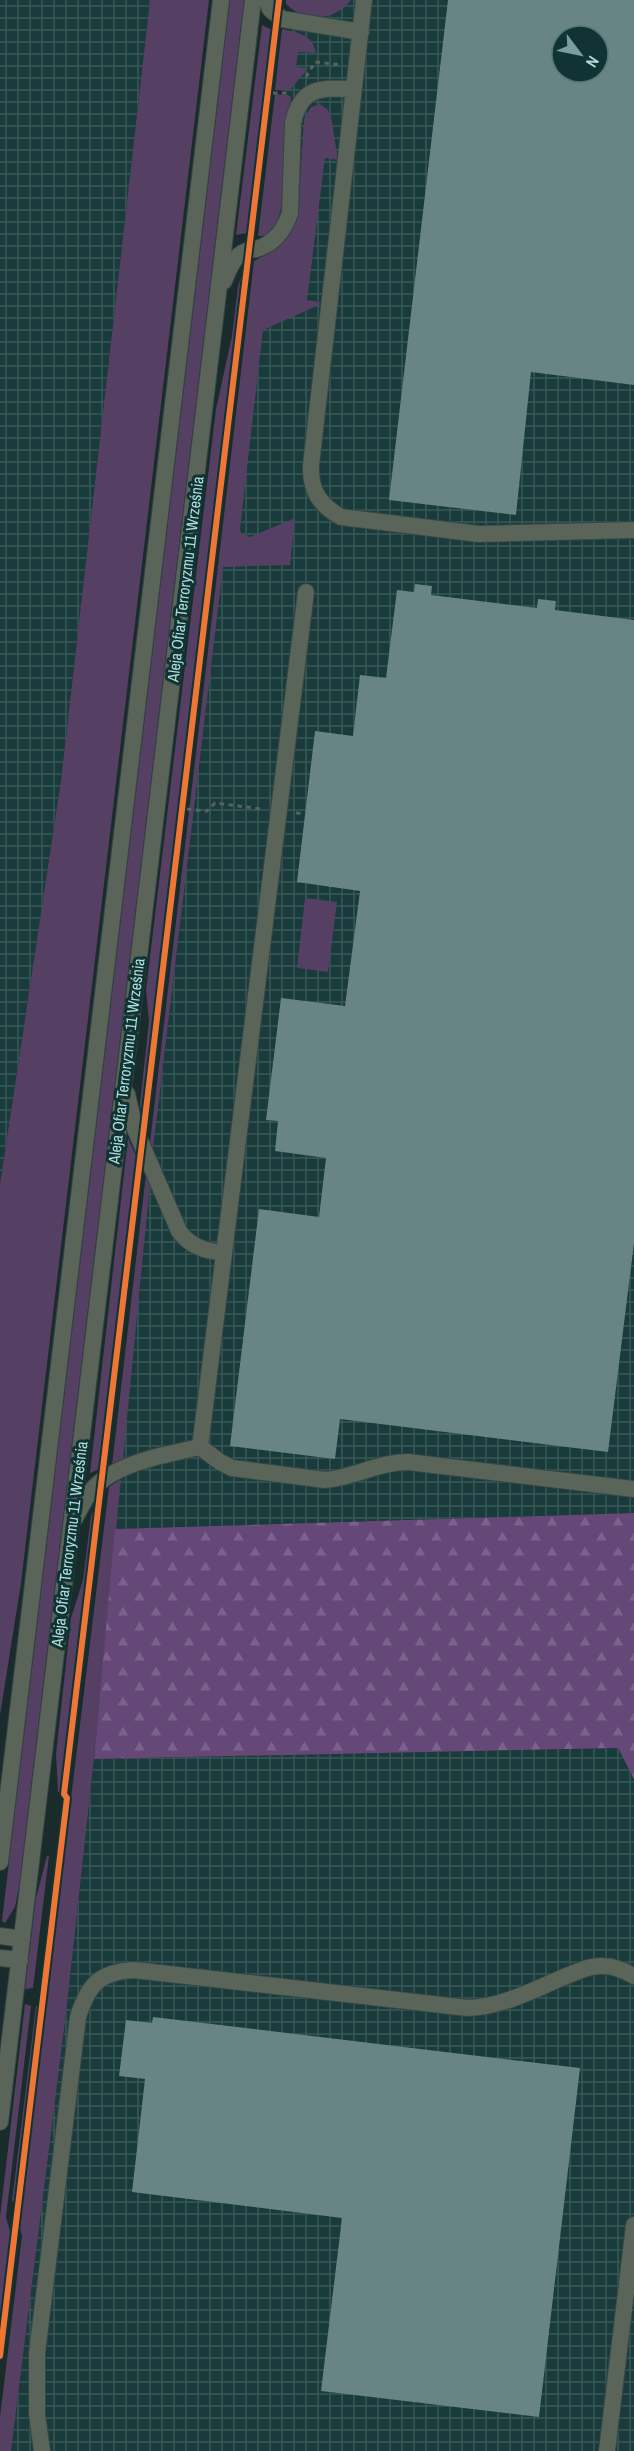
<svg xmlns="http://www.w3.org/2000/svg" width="634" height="2451" font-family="'Archivo Narrow',sans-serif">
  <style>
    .industrial { fill: url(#industrial-grid); fill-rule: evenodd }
    .green { fill: #553f63 }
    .forest { fill: url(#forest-firs) }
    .building { fill: #688484; fill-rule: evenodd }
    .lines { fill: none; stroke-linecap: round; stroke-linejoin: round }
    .minor-casing { stroke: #344646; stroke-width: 18 }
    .path { stroke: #58635c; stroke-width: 3; stroke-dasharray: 4.5 4.5; stroke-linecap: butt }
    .minor { stroke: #5a6458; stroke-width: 16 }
    .cycleway-casing { stroke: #123333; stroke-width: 10 }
    .cycleway { stroke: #f07635; stroke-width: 6 }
    .labels { text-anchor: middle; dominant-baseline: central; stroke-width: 6; stroke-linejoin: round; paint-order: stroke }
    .street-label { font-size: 16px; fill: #afdddc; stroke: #123333 }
  </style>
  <defs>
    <pattern id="industrial-grid" width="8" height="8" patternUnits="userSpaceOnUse" patternTransform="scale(1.5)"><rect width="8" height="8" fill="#193b3b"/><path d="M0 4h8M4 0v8" fill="none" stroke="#385757"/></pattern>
    <pattern id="forest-firs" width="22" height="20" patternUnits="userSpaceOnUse" patternTransform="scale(1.5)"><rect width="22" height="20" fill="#664878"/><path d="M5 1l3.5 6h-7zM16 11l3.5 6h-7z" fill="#79628b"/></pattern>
  </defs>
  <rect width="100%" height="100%" fill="#1a2b2b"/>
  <path class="industrial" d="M 0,0 L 150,0 L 61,780 L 0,1184 Z
    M 296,0 L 634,0 L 634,1513 L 115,1529 L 153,1149 L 258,267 L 290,240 L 268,220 ZM 562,36 L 598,36 L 598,72 L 562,72 Z
    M 618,1748 L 634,1779 L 634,2451 L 11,2451 L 66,2014 L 94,1759 Z"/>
  <path class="green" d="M 150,0 L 209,0 L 21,1583 L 0,1715 L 0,1184 L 61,780 Z
    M 230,0 L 244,0 L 19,1887 L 15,1907 L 5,1923 L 2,1921 L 6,1887 Z
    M 286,0 L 351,0 C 333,22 305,23 286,4 Z
    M 262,25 L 272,30 L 247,233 L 236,235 Z
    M 282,29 C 298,32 313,35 316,53 L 298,52 L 296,67 L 306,68 L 306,71 L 289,91 L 275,90 Z
    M 275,94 L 288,95 L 291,97 C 289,121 285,144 283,168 C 282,185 286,238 258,236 Z
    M 320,104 L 328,110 L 331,116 L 338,160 L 325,158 L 307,300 L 320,302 L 319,305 L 263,330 L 240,529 L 241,533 L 250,537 L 295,518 L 290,565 L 223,567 L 153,1149 L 150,1142 L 254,261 C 276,250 291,237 298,213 L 304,119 L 311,107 Z
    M 242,275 L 142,1120 L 140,1104 L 149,1021 L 146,990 L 216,409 L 232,336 L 238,286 Z
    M 305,898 L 337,902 L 328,972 L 297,968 Z
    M 128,1138 L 137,1158 L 100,1469 L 90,1473 Z
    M 146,1174 L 150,1183 L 123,1460 L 112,1465 Z
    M 121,1479 L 94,1759 L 66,2014 L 11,2451 L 0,2451 L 0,2417 L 22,2236 L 19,2225 L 109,1487 Z
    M 96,1503 L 61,1792 L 58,1792 L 56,1754 L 71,1618 L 83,1580 L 91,1516 Z
    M 47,1856 L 49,1856 L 33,1988 L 25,1989 L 36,1898 Z
    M 25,2004 L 31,2006 L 6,2217 L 11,2235 L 0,2326 L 0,2217 Z
    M 36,2006 L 38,2006 L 14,2202 L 12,2201 Z"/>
  <path class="forest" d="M 634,1513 L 634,1779 L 618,1748 L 94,1759 L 115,1529 Z"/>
  <path class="building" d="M 448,0 L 634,0 L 634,385 L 531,372 L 516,515 L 389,500 ZM 562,36 L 598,36 L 598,72 L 562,72 Z
    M 415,584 L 432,586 L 431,595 L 537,608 L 538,599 L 556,601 L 555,610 L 634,620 L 634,1243 L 608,1452 L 340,1419 L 335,1459 L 230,1446 L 259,1209 L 319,1217 L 326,1158 L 275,1151 L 278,1121 L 266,1120 L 281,998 L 345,1006 L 360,891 L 297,882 L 315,731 L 353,736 L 360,675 L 386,678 L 397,590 L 414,592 Z
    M 153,2017 L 580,2068 L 539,2417 L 321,2391 L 342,2218 L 132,2192 L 145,2079 L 119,2076 L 126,2020 L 152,2023 Z"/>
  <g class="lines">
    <g class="minor-casing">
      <path id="minor" d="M 267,0 L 270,9 L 282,19 L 361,32
        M 364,0 L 311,465 C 310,490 319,505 341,517 L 479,534 L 634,530
        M 224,281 C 228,272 231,262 238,256 C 243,251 249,250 256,249 C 274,244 284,231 290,213 L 293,123 C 301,86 321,88 354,89
        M 127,1094 L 135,1129 L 179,1231 C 190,1247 206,1251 224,1253
        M 200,1447 L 306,592
        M 75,1518 C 80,1509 85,1498 92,1490 C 114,1463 168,1454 200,1447 L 220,1462 L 232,1468 L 325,1480 C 354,1478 378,1462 408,1462 L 634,1489
        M 0,1862 L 221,0
        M 0,1936 L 22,1939
        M 0,1958 L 20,1960
        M 0,2122 L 253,0
        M 42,2451 L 37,2414 L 37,2353 L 78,2017 C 88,1985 99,1972 134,1970 L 468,2008 C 502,2007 533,1990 564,1977 C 577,1972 590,1965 604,1966 C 615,1966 625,1971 634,1976
        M 607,2451 L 634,2225"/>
    </g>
    <path class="path" d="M 306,77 L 315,62 L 342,65
      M 273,93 L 289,93
      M 187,809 L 207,811 L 215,803 L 262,809
      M 296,813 L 305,814"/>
    <use href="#minor" class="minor"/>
    <g class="cycleway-casing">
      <path id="cycleway" d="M 0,2356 L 67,1798 L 64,1794 L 279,0"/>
    </g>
    <use href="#cycleway" class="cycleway"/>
  </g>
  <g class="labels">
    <g class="street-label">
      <text transform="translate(185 579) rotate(-83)">Aleja Ofiar Terroryzmu 11 Września</text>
      <text transform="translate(126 1061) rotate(-83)">Aleja Ofiar Terroryzmu 11 Września</text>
      <text transform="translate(69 1544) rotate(-83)">Aleja Ofiar Terroryzmu 11 Września</text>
    </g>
  </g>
  <g transform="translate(580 54) rotate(122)"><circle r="28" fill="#123333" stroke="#517777" stroke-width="1.5"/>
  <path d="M0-4.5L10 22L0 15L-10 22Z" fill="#7b9f9e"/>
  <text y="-9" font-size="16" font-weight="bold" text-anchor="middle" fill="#afdddc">N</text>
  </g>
</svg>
